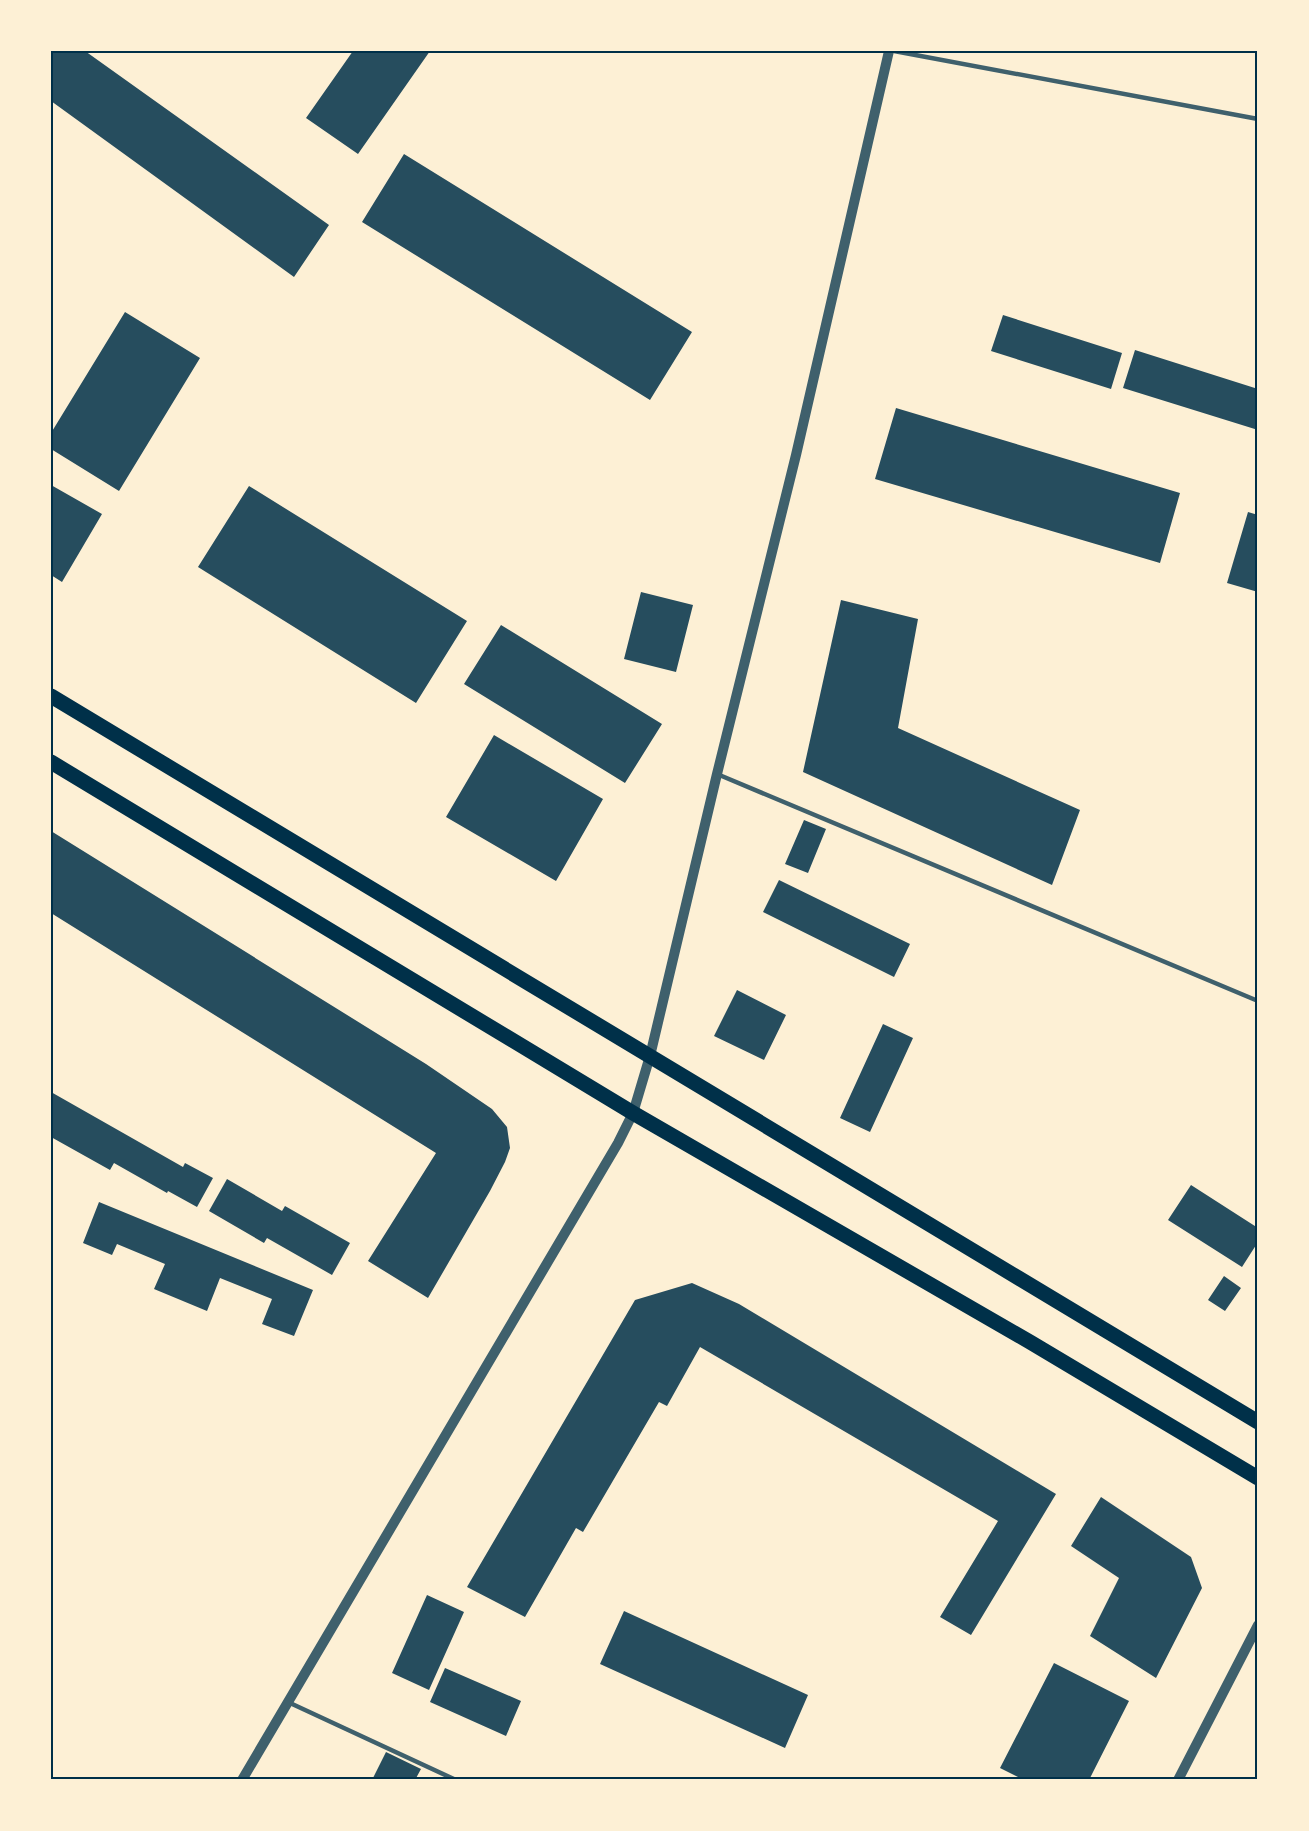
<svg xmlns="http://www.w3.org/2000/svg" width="1309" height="1831" font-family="Manrope,sans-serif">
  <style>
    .building { fill: #264d5e }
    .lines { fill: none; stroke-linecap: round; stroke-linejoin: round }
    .service { stroke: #3f606c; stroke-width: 4.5 }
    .tertiary { stroke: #3f606c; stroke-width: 10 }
    .primary { stroke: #003049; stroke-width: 15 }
    .neatline { fill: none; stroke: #003049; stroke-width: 2 }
  </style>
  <rect width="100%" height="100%" fill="#fdf0d5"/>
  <path class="building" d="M 51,51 L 85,51 L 329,225 L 294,277 L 51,101 Z
    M 353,51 L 430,51 L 358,154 L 306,118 Z
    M 404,154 L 692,332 L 650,400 L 362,222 Z
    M 125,312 L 200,358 L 119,491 L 51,449 L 51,433 Z
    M 1003,315 L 1122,353 L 1111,389 L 991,351 Z
    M 1135,350 L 1258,389 L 1258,430 L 1123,388 Z
    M 896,408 L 1180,493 L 1160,563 L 875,479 Z
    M 51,485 L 102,514 L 62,582 L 51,575 Z
    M 249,486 L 467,621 L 416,703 L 198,567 Z
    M 1248,512 L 1258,515 L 1258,592 L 1227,583 Z
    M 641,592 L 693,605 L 676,672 L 624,659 Z
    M 841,600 L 918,619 L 898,728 L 1080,810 L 1052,885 L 803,772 Z
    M 501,625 L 662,724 L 625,783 L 464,684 Z
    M 494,735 L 603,799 L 556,881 L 446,817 Z
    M 804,820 L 826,829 L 808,873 L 785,864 Z
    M 51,831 L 426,1064 L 492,1109 L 507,1127 L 510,1148 L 505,1162 L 490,1191 L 428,1298 L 368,1261 L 436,1153 L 51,913 Z
    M 779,880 L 910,944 L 894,977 L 763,912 Z
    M 737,990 L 786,1015 L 764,1060 L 714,1036 Z
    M 883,1024 L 913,1038 L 870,1132 L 840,1118 Z
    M 51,1092 L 183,1167 L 185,1163 L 213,1178 L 197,1207 L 168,1191 L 167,1193 L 114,1163 L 110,1170 L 51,1137 Z
    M 227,1179 L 282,1211 L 285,1206 L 350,1243 L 332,1275 L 267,1238 L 264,1243 L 209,1211 Z
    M 1191,1185 L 1258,1228 L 1258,1242 L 1242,1267 L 1168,1220 Z
    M 99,1202 L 313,1290 L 294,1336 L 262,1324 L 272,1299 L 220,1278 L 207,1311 L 154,1289 L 165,1264 L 117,1244 L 112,1255 L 83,1243 Z
    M 1224,1276 L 1241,1288 L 1225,1311 L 1208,1300 Z
    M 692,1283 L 739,1304 L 1056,1494 L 971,1635 L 940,1617 L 998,1521 L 700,1347 L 667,1406 L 659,1402 L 583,1532 L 576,1528 L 525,1617 L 467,1587 L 635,1300 Z
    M 1101,1497 L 1191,1557 L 1202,1588 L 1156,1678 L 1090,1636 L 1119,1578 L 1071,1546 Z
    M 427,1595 L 464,1612 L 429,1690 L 392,1673 Z
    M 624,1611 L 808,1695 L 785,1748 L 600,1664 Z
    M 1054,1663 L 1129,1701 L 1089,1780 L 1024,1780 L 1000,1768 Z
    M 445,1668 L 521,1701 L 506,1736 L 430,1702 Z
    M 386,1752 L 421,1769 L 415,1780 L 372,1780 Z"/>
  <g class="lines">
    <path class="service" d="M 894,51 L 1258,119
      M 717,774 L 1258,1001
      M 290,1703 L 456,1780"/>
    <path class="tertiary" d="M 242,1780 L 618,1143 L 633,1113 L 650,1056 L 717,774 L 796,455 L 889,51
      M 1178,1780 L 1258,1625"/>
    <path class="primary" d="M 51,696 L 1258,1422
      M 51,762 L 633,1113 L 1030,1342 L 1258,1478"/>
  </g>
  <rect width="1309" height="1831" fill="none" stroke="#fdf0d5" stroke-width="105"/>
  <rect x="52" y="52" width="1204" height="1726" class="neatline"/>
</svg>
